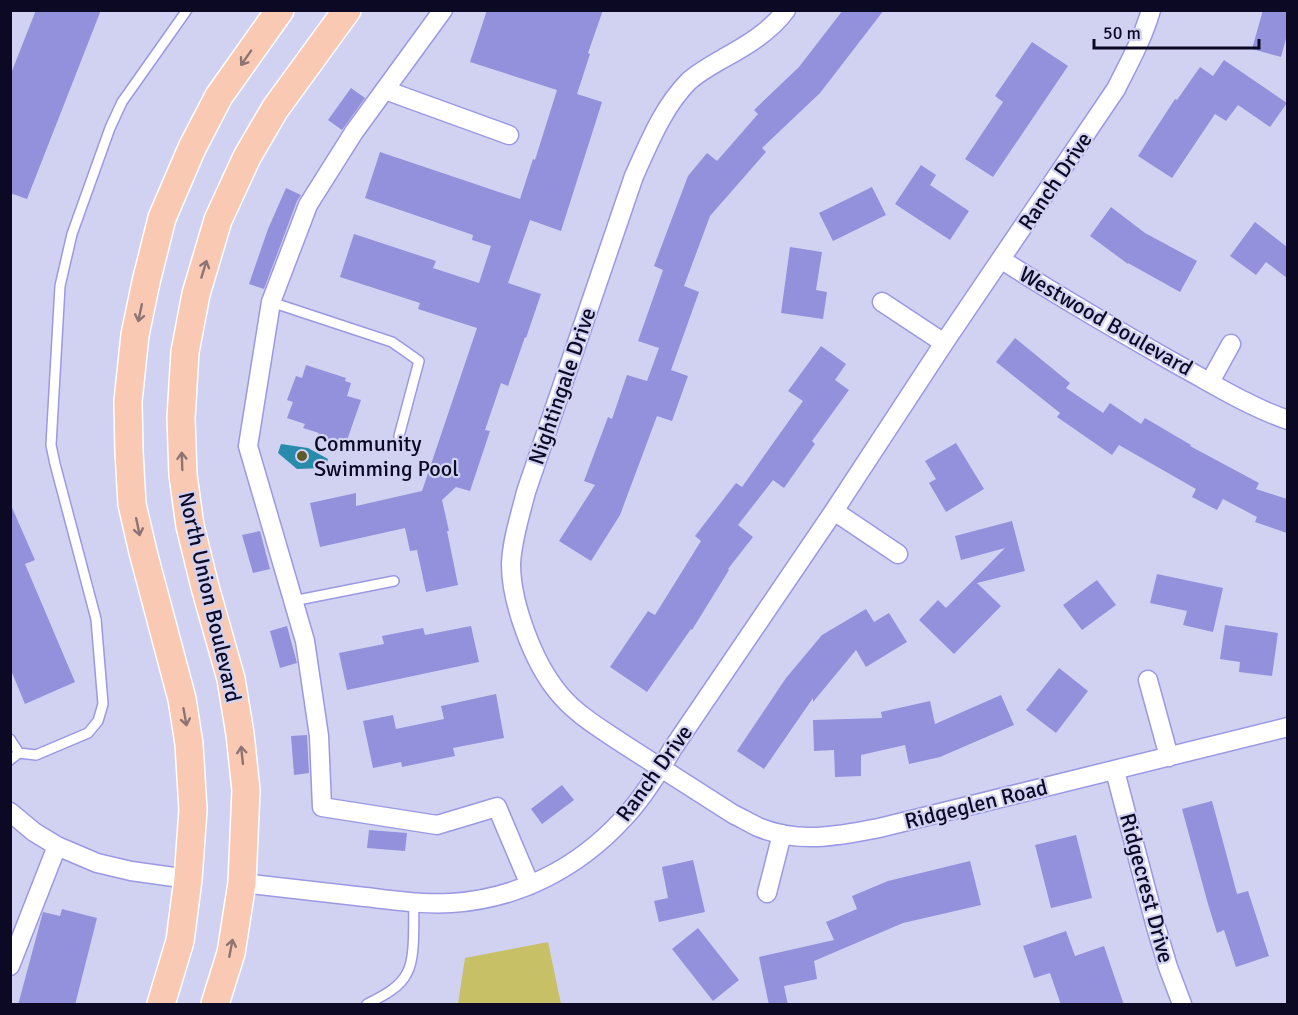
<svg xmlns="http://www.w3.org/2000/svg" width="1298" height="1015" font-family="Signika,sans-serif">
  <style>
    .green { fill: #c7c067 }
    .water { fill: #288bab }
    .building { fill: #9390dc }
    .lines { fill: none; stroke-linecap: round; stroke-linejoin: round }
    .lane-casing { stroke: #9b98e4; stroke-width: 12 }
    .street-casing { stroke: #9b98e4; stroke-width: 21 }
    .primary-casing { stroke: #fff; stroke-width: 30 }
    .lane { stroke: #fff; stroke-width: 9 }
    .street { stroke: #fff; stroke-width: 18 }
    .primary { stroke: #f9c9b4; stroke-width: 27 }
    .oneway { stroke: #8e7373 }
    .poi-dot { fill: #5f5b28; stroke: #d1d2f2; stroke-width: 2 }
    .labels { text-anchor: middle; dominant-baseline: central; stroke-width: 4.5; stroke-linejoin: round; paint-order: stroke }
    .street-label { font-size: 22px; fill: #0c0924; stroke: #d1d2f2 }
    .poi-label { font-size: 22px; fill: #0c0924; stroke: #d1d2f2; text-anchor: start }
  </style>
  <rect width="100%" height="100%" fill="#d1d2f2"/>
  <path class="green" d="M 548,942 L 561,1004 L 458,1004 L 465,958 Z"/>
  <path class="water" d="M 281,444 L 308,448 L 328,459 L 325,468 L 297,469 L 278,453 Z"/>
  <path class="building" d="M 36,10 L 101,10 L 27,199 L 10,193 L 10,76 Z
    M 487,10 L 603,10 L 588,53 L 590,54 L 577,94 L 602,102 L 561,231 L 530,220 L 508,283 L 541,294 L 526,338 L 525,337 L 508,386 L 501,383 L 485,430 L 490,431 L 470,491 L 456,487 L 442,500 L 449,531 L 447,531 L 458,585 L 426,592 L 417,550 L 410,551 L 405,528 L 320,547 L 310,503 L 356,493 L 356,506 L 422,491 L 477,328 L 418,309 L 420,303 L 340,277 L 354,234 L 436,261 L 433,268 L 479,283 L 491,246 L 472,240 L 473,235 L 365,198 L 380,152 L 520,199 L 533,159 L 535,160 L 557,90 L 470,62 Z
    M 843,10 L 884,10 L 820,93 L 762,148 L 766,152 L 710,216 L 684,286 L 699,292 L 671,370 L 688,376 L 672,421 L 657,416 L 620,515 L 591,561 L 559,541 L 595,485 L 584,481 L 608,417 L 612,419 L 627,375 L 647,381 L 659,348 L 638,341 L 663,270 L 654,266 L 688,176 L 707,153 L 717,161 L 758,114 L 754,110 L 799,67 Z
    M 1263,10 L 1287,10 L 1287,35 L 1281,57 L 1252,49 Z
    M 1032,42 L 1068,66 L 993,177 L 965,159 L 1003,102 L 995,96 Z
    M 1224,60 L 1287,103 L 1270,127 L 1238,105 L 1226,121 L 1215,114 L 1172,178 L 1138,156 L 1175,99 L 1177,100 L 1200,67 L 1213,76 Z
    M 351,88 L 365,98 L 342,130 L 328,120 Z
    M 921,165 L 936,175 L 930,185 L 969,211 L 950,240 L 895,204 Z
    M 872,187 L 886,215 L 833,241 L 819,213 Z
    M 286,188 L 301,195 L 297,201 L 264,289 L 249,284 L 268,229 Z
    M 1111,207 L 1145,233 L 1197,261 L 1180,292 L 1128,263 L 1128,264 L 1090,236 Z
    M 1255,222 L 1287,247 L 1287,278 L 1266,262 L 1256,275 L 1230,256 Z
    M 790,247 L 822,252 L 816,290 L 827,292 L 823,319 L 781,313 Z
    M 1015,338 L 1070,383 L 1066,388 L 1103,413 L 1110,403 L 1141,424 L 1145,418 L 1191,445 L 1190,446 L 1259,483 L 1256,489 L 1287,499 L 1287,533 L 1255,522 L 1257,517 L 1223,499 L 1217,510 L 1192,497 L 1196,489 L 1119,445 L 1112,455 L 1057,417 L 1060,413 L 996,362 Z
    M 821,346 L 846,364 L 835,380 L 849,390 L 812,441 L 815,444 L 784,488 L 773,480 L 738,525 L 753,537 L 728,569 L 729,570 L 692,630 L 691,629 L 647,692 L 610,667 L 648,611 L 655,615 L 701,541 L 695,536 L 736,483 L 742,487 L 803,401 L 788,391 Z
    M 306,365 L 346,378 L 345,381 L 351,383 L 347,396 L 361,400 L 345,446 L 317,437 L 319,433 L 303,428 L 305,424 L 287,418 L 293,402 L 287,400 L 296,376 L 302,378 Z
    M 956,443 L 984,489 L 946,512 L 929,483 L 936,479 L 925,461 Z
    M 10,503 L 35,560 L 25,564 L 75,682 L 25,704 L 10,668 Z
    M 1012,521 L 1025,571 L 977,583 L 1001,606 L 954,654 L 919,620 L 938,600 L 946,608 L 1005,548 L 961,560 L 955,536 Z
    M 260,531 L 270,569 L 253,573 L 242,535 Z
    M 1157,574 L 1223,588 L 1213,632 L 1183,625 L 1187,611 L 1150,603 Z
    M 1097,580 L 1116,605 L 1082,630 L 1063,605 Z
    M 866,609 L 874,622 L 889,613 L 907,642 L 866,667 L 856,650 L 813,702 L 813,698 L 764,769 L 737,751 L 786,678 L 822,635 Z
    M 1225,625 L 1278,633 L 1272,676 L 1239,672 L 1240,662 L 1220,659 Z
    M 287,626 L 297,663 L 280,668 L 270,631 Z
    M 471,626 L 479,662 L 347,690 L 339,653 L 384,644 L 382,636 L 423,628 L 425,635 Z
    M 1059,668 L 1088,691 L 1056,733 L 1026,710 Z
    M 496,694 L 504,738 L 453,748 L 455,756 L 402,767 L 401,762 L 373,768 L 363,721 L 393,715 L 396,729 L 444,719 L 441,706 Z
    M 1001,695 L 1014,725 L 940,757 L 909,764 L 905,745 L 861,755 L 861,776 L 835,777 L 834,750 L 814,751 L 813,720 L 882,718 L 881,712 L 930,701 L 935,724 Z
    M 307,735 L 309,773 L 294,775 L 291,736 Z
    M 562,785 L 574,800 L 542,824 L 531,809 Z
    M 1212,801 L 1237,894 L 1248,891 L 1269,956 L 1236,967 L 1224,930 L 1217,933 L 1208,904 L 1182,809 Z
    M 369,830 L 407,833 L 405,851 L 367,848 Z
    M 1076,835 L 1092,898 L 1051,908 L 1035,845 Z
    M 693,860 L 705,912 L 659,922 L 654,901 L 668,898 L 662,867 Z
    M 970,861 L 981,905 L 903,923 L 814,961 L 817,979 L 784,986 L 788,1005 L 769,1005 L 759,957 L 834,940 L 826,922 L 857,909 L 852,896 L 888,881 Z
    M 62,909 L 97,918 L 75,1005 L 18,1005 L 43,912 L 60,916 Z
    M 698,928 L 739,980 L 713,1001 L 672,949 Z
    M 1066,931 L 1075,956 L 1104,946 L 1124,1005 L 1061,1005 L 1050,973 L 1034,978 L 1023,946 Z"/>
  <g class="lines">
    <g class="lane-casing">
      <path id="lane" d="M 271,302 L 392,342 L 419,361 L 399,436
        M 293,601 L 394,581
        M 10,739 L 19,753
        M 10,760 L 19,753 L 36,755 L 88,733 L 98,721 L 103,704 L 96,619 L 55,464 L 51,445 L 60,286 L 72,234 L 110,128 L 122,102 L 187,10
        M 367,1004 C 381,997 400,988 407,973 C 416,957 413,922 414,903"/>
    </g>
    <g class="street-casing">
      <path id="street" d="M 443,10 L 354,132 L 308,205 L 271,302 L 248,446 L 305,641 L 319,736 L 322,807 L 437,825 L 497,807 L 530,885
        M 786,10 C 771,31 746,46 724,58 C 712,65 699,72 689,81 C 663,107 649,143 634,176 L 526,492 C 520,516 512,540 511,564 C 511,603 533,661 557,691 C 575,714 601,729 625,745 C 661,768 697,791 733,814 C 741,818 750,823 758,827 C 799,844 838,836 879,828 L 1288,727
        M 385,90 L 509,135
        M 1002,260 C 1060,297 1120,332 1180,366 C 1215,385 1250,407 1288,420
        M 882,302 L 944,343
        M 1210,382 L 1231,344
        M 834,511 L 898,554
        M 1148,680 L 1169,757
        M 1115,771 L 1156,927 L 1168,967 L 1182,1004
        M 10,812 L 34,832 L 57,846 L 97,863 L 131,871 L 188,879
        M 242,883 C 283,888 324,892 365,897 C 393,900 422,905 451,903 C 518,899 578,868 623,819 C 643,798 659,772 673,748 L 834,511 L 944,343 L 1116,89 C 1129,63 1143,38 1151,10
        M 767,893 L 782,834
        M 10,966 L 57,846"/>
    </g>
    <g class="primary-casing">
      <path id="primary" d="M 161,1004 L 180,941 L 188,879 L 193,810 L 189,744 L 182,699 L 143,552 L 132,504 L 129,452 L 128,401 L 135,335 L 146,282 L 162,218 L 192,148 L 219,96 L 280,10
        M 215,1004 L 231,953 L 242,883 L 246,790 L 240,734 L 231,679 L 205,587 L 190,526 L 183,475 L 181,418 L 185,352 L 196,294 L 218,220 L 247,157 L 275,109 L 347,10"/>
    </g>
    <use href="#lane" class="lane"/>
    <use href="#street" class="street"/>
    <use href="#primary" class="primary"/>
  </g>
  <defs><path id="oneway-shaft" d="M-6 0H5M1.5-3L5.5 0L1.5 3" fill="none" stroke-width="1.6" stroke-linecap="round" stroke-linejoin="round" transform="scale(1.5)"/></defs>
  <g class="oneway">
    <use href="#oneway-shaft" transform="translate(246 58) rotate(125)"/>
    <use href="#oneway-shaft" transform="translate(204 269) rotate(-73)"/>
    <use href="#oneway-shaft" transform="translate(140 313) rotate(102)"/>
    <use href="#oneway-shaft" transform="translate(182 461) rotate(-92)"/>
    <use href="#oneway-shaft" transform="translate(138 527) rotate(78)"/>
    <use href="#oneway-shaft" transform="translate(185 717) rotate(80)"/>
    <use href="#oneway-shaft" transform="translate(242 755) rotate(-96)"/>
    <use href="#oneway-shaft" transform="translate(231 948) rotate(-79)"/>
  </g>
  <circle class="poi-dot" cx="302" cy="456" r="6"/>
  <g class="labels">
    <g class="street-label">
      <text transform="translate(1055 181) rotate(-56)">Ranch Drive</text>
      <text transform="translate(1106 321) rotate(30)">Westwood Boulevard</text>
      <text transform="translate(562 386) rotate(-71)">Nightingale Drive</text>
      <text transform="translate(210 597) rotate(77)">North Union Boulevard</text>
      <text transform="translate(654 773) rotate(-54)">Ranch Drive</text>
      <text transform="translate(976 804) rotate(-14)">Ridgeglen Road</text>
      <text transform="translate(1147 888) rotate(75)">Ridgecrest Drive</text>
    </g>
    <g class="poi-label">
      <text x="314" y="443">Community<tspan x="314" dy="25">Swimming Pool</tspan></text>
    </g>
  </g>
  <rect width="1298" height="1015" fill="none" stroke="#0c0924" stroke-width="24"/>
  <path d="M1094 39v9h165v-9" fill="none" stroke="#0c0924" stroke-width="3"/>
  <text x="1103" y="39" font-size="18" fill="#0c0924" stroke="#d1d2f2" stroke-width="4.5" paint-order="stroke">50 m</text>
</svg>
